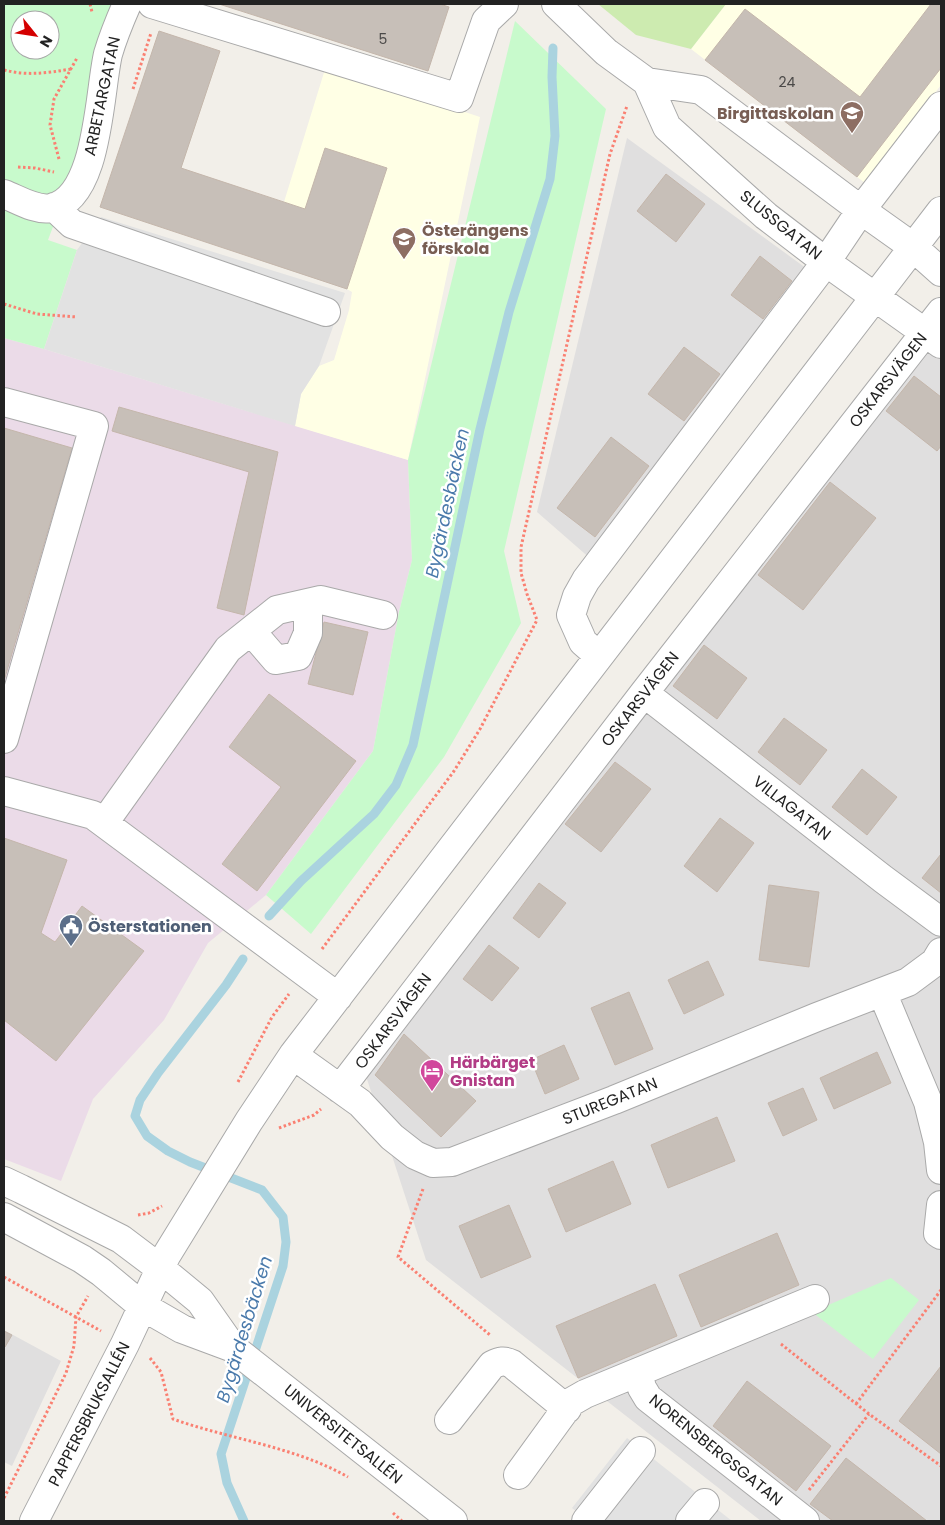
<svg xmlns="http://www.w3.org/2000/svg" width="945" height="1525" font-family="Poppins,sans-serif">
  <style>
    .residential { fill: #e0dfdf }
    .industrial { fill: #ebdbe8 }
    .education { fill: #ffffe5 }
    .grass { fill: #cdebb0 }
    .park { fill: #c8facc; fill-rule: evenodd }
    .parking { fill: #e2e2e2 }
    .lines { fill: none; stroke-linecap: round; stroke-linejoin: round }
    .stream { stroke: #aad3df; stroke-width: 9 }
    .building { fill: #c7bfb8; stroke: #c4b6ab }
    .minor-casing { stroke: #a9a9a9; stroke-width: 30 }
    .path { stroke: #fa8072; stroke-width: 3; stroke-dasharray: 2.5 2.5; stroke-linecap: butt }
    .minor { stroke: #fff; stroke-width: 28 }
    .labels { text-anchor: middle; dominant-baseline: central; stroke-width: 5; stroke-linejoin: round; paint-order: stroke }
    .number-label { font-size: 14px; fill: #4b4948 }
    .street-label { font-size: 16px; fill: #222; stroke: #fff }
    .education-label { font-size: 16px; font-weight: bold; fill: #785e54; stroke: #fff; text-anchor: end }
    .service-label { font-size: 16px; font-weight: bold; fill: #4e5e75; stroke: #fff; text-anchor: start }
    .hotel-label { font-size: 16px; font-weight: bold; fill: #b23c85; stroke: #fff; text-anchor: start }
    .water-label { font-size: 18px; font-style: italic; fill: #4a7aab; stroke: #fff }
  </style>
  <rect width="100%" height="100%" fill="#f2efe9"/>
  <path class="residential" d="M 627,138 L 810,271 L 592,560 L 537,512 Z
    M 941,326 L 941,1521 L 761,1521 L 426,1260 L 365,1073 Z
    M 4,1330 L 61,1361 L 12,1466 L 4,1462 Z"/>
  <path class="industrial" d="M 4,338 L 44,349 L 408,460 L 412,560 L 399,612 L 373,751 L 266,895 L 208,943 L 164,1020 L 93,1099 L 61,1181 L 4,1159 Z"/>
  <path class="education" d="M 726,4 L 941,4 L 941,85 L 865,183 L 691,49 Z
    M 326,66 L 480,117 L 408,460 L 295,426 L 301,394 L 319,366 L 334,360 L 349,310 L 352,292 L 347,289 L 366,230 L 284,202 Z"/>
  <path class="grass" d="M 598,4 L 726,4 L 691,49 L 636,35 Z"/>
  <path class="park" d="M 4,4 L 119,4 L 84,144 L 48,240 L 77,250 L 44,349 L 4,338 ZM 20,20 L 50,20 L 50,50 L 20,50 Z
    M 515,21 L 606,109 L 504,551 L 521,623 L 444,757 L 311,934 L 266,895 L 373,751 L 399,612 L 412,560 L 408,460 Z
    M 891,1278 L 919,1300 L 873,1359 L 812,1312 Z"/>
  <path class="parking" d="M 101,217 L 345,293 L 319,366 L 301,394 L 295,426 L 44,349 L 77,250 Z
    M 627,1438 L 732,1521 L 589,1521 L 572,1508 Z"/>
  <g class="lines">
    <path class="stream" d="M 269,916 L 301,881 L 374,814 L 396,785 L 413,745 L 480,429 L 509,312 L 550,179 L 555,136 L 552,77 L 553,48
      M 243,959 L 226,985 L 158,1073 L 140,1100 L 135,1116 L 147,1136 L 168,1151 L 190,1162 L 262,1190 L 283,1217 L 286,1242 L 283,1266 L 221,1454 L 227,1483 L 244,1521"/>
  </g>
  <path class="building" d="M 219,4 L 440,4 L 449,7 L 428,71 Z
    M 931,4 L 941,4 L 941,68 L 857,177 L 705,60 L 745,9 L 860,97 Z
    M 159,31 L 220,51 L 181,168 L 305,209 L 325,148 L 387,168 L 347,289 L 100,207 Z
    M 666,174 L 705,204 L 676,242 L 637,211 Z
    M 760,256 L 792,281 L 763,319 L 731,295 Z
    M 684,347 L 720,374 L 684,421 L 648,394 Z
    M 914,376 L 941,397 L 941,446 L 937,451 L 886,411 Z
    M 119,407 L 278,452 L 244,615 L 217,608 L 249,472 L 112,431 Z
    M 4,428 L 72,448 L 4,681 Z
    M 611,437 L 649,466 L 595,537 L 557,508 Z
    M 830,482 L 876,518 L 803,610 L 758,575 Z
    M 324,622 L 368,632 L 353,695 L 308,684 Z
    M 704,645 L 747,678 L 717,719 L 673,686 Z
    M 269,694 L 356,761 L 257,891 L 222,864 L 281,787 L 229,747 Z
    M 784,718 L 827,750 L 800,785 L 758,752 Z
    M 615,762 L 651,789 L 601,852 L 565,824 Z
    M 862,769 L 897,797 L 867,835 L 832,807 Z
    M 720,818 L 754,843 L 717,892 L 684,866 Z
    M 4,838 L 67,860 L 41,933 L 55,942 L 82,906 L 144,951 L 56,1061 L 4,1020 Z
    M 941,854 L 941,893 L 922,878 Z
    M 539,883 L 566,903 L 539,938 L 513,918 Z
    M 769,885 L 819,892 L 809,967 L 759,960 Z
    M 489,945 L 519,968 L 492,1001 L 463,979 Z
    M 708,961 L 724,995 L 684,1014 L 668,980 Z
    M 629,992 L 653,1049 L 615,1065 L 591,1008 Z
    M 404,1034 L 476,1101 L 441,1137 L 375,1075 Z
    M 564,1045 L 579,1079 L 545,1094 L 531,1060 Z
    M 877,1052 L 891,1083 L 834,1109 L 820,1078 Z
    M 803,1088 L 817,1120 L 783,1136 L 768,1103 Z
    M 717,1117 L 735,1161 L 668,1188 L 651,1145 Z
    M 613,1161 L 631,1204 L 566,1232 L 548,1189 Z
    M 509,1205 L 531,1257 L 481,1278 L 459,1226 Z
    M 777,1233 L 799,1285 L 701,1327 L 679,1275 Z
    M 655,1284 L 677,1336 L 578,1378 L 556,1326 Z
    M 4,1331 L 12,1335 L 5,1347 L 4,1346 Z
    M 941,1366 L 941,1454 L 899,1421 Z
    M 747,1381 L 831,1446 L 796,1491 L 713,1426 Z
    M 846,1458 L 927,1521 L 833,1521 L 810,1504 Z"/>
  <g class="lines">
    <g class="minor-casing">
      <path id="minor" d="M 152,4 L 459,98 L 486,21 L 504,4
        M 556,4 L 606,52 L 647,82 L 701,90 L 861,210 L 913,247 L 941,272
        M 647,82 L 667,127 L 766,216 L 826,262 L 941,344
        M 4,194 C 17,199 36,211 51,208 C 99,198 99,92 108,54 C 113,37 120,20 127,4
        M 54,207 L 72,224 L 326,312
        M 4,402 L 94,426 L 4,739
        M 251,631 L 276,660 L 298,656 L 308,633 L 308,604
        M 599,656 L 583,642 L 571,615 L 577,596 L 586,580 L 826,262 L 861,210 L 941,106
        M 644,693 L 883,879 L 941,922
        M 4,791 L 93,815 L 338,997
        M 104,823 L 228,649 L 277,610 L 321,600 L 383,615
        M 882,992 L 928,1102 L 938,1142 L 941,1170
        M 293,1055 L 360,1103 L 392,1137 L 415,1155 L 433,1163 L 452,1162 L 614,1100 L 817,1017 L 908,982 L 935,962 L 941,952
        M 340,1089 L 644,693 L 941,312
        M 4,1181 L 21,1189 L 121,1239 L 166,1273 L 200,1301 L 233,1348
        M 941,1205 L 938,1233 L 941,1235
        M 4,1217 L 82,1259 L 101,1272 L 142,1306 L 182,1329 L 233,1348 L 453,1521
        M 638,1372 L 642,1388 L 648,1398 L 805,1521
        M 449,1420 L 492,1365 C 500,1361 504,1360 512,1364 L 567,1409
        M 518,1475 L 571,1402 L 585,1394 L 815,1299
        M 34,1521 L 125,1344 L 166,1256 L 249,1121 L 293,1055 L 941,211
        M 586,1521 L 641,1451
        M 690,1521 L 705,1503"/>
    </g>
    <path class="path" d="M 90,4 L 92,12
      M 4,70 C 28,76 47,73 71,69
      M 133,89 L 151,33
      M 59,159 L 50,125 L 54,99 L 77,58
      M 18,167 L 35,168 L 54,172
      M 4,304 L 37,314 L 77,317
      M 322,949 L 454,771 L 480,729 L 537,620 L 527,594 L 521,573 L 521,547 L 610,154 L 627,106
      M 238,1082 L 272,1017 L 289,994
      M 279,1128 L 314,1115 L 321,1109
      M 423,1189 L 398,1257 L 490,1335
      M 138,1215 L 149,1213 L 162,1206
      M 4,1277 L 101,1331
      M 781,1344 L 869,1414 L 941,1466
      M 150,1358 L 161,1372 L 173,1419 C 229,1439 296,1447 348,1477
      M 856,1404 L 941,1290
      M 809,1490 L 869,1414
      M 4,1498 L 45,1416 L 66,1373 L 74,1346 L 76,1317 L 88,1296
      M 393,1513 L 402,1521"/>
    <use href="#minor" class="minor"/>
  </g>
  <defs>
    <g id="school-pin" transform="scale(1.25)"><path d="M0 17L-7.5 6A9.5 9.5 0 1 1 7.5 6Z" fill="#8d6e63" stroke="#fff"/><path d="M0-5L7-2L0 1L-7-2ZM-4 1L0 2.5L4 1V4Q0 6-4 4Z" fill="#fff"/></g>
    <g id="civic-pin" transform="scale(1.25)"><path d="M0 17L-7.5 6A9.5 9.5 0 1 1 7.5 6Z" fill="#5c6f8a" stroke="#fff"/><path d="M-.6-6.5H3V-4.5H.6V-3L4-1V1h2V6H-6V1h2V-1L-.6-3ZM-1.2 2.5V6h2.4V2.5Z" fill="#fff"/></g>
    <g id="hotel-pin" transform="scale(1.25)"><path d="M0 17L-7.5 6A9.5 9.5 0 1 1 7.5 6Z" fill="#d1479c" stroke="#fff"/><path d="M-6-4.5h1.5V1H6V5H4.5V3h-9V5H-6ZM-4 0a1.8 1.8 0 1 1 3.6 0ZM.5 0V-2.5h3Q6-2.5 6 0Z" fill="#fff"/></g>
  </defs>
  <g fill-rule="evenodd">
    <use href="#school-pin" x="852" y="113"/>
    <use href="#school-pin" x="404" y="239"/>
    <use href="#civic-pin" x="71" y="926"/>
    <use href="#hotel-pin" x="432" y="1071"/>
  </g>
  <g class="labels">
    <g class="number-label">
      <text x="383" y="39">5</text>
      <text x="787" y="82">24</text>
    </g>
    <g class="street-label">
      <text transform="translate(102 96) rotate(-78)">ARBETARGATAN</text>
      <text transform="translate(781 225) rotate(39)">SLUSSGATAN</text>
      <text transform="translate(888 380) rotate(-52)">OSKARSVÄGEN</text>
      <text transform="translate(640 699) rotate(-52)">OSKARSVÄGEN</text>
      <text transform="translate(792 808) rotate(38)">VILLAGATAN</text>
      <text transform="translate(393 1021) rotate(-53)">OSKARSVÄGEN</text>
      <text transform="translate(610 1101) rotate(-22)">STUREGATAN</text>
      <text transform="translate(89 1414) rotate(-63)">PAPPERSBRUKSALLÉN</text>
      <text transform="translate(343 1434) rotate(39)">UNIVERSITETSALLÉN</text>
      <text transform="translate(716 1450) rotate(39)">NORENSBERGSGATAN</text>
    </g>
    <g class="education-label">
      <text x="834" y="113">Birgittaskolan</text>
      <text x="422" y="230" text-anchor="start">Österängens<tspan x="422" dy="18">förskola</tspan></text>
    </g>
    <g class="service-label">
      <text x="88" y="926">Österstationen</text>
    </g>
    <g class="hotel-label">
      <text x="450" y="1062">Härbärget<tspan x="450" dy="18">Gnistan</tspan></text>
    </g>
    <g class="water-label">
      <text transform="translate(447 503) rotate(-78)">Bygärdesbäcken</text>
      <text transform="translate(244 1329) rotate(-73)">Bygärdesbäcken</text>
    </g>
  </g>
  <rect width="945" height="1525" fill="none" stroke="#222222" stroke-width="10"/>
  <g transform="translate(35 35) rotate(120)"><circle r="24" fill="#ffffff" stroke="#a7a7a7"/>
  <path d="M0-4L9 19L0 12L-9 19Z" fill="#d40000"/>
  <text y="-8" font-size="14" font-weight="bold" text-anchor="middle" fill="#222222">N</text>
  </g>
</svg>
